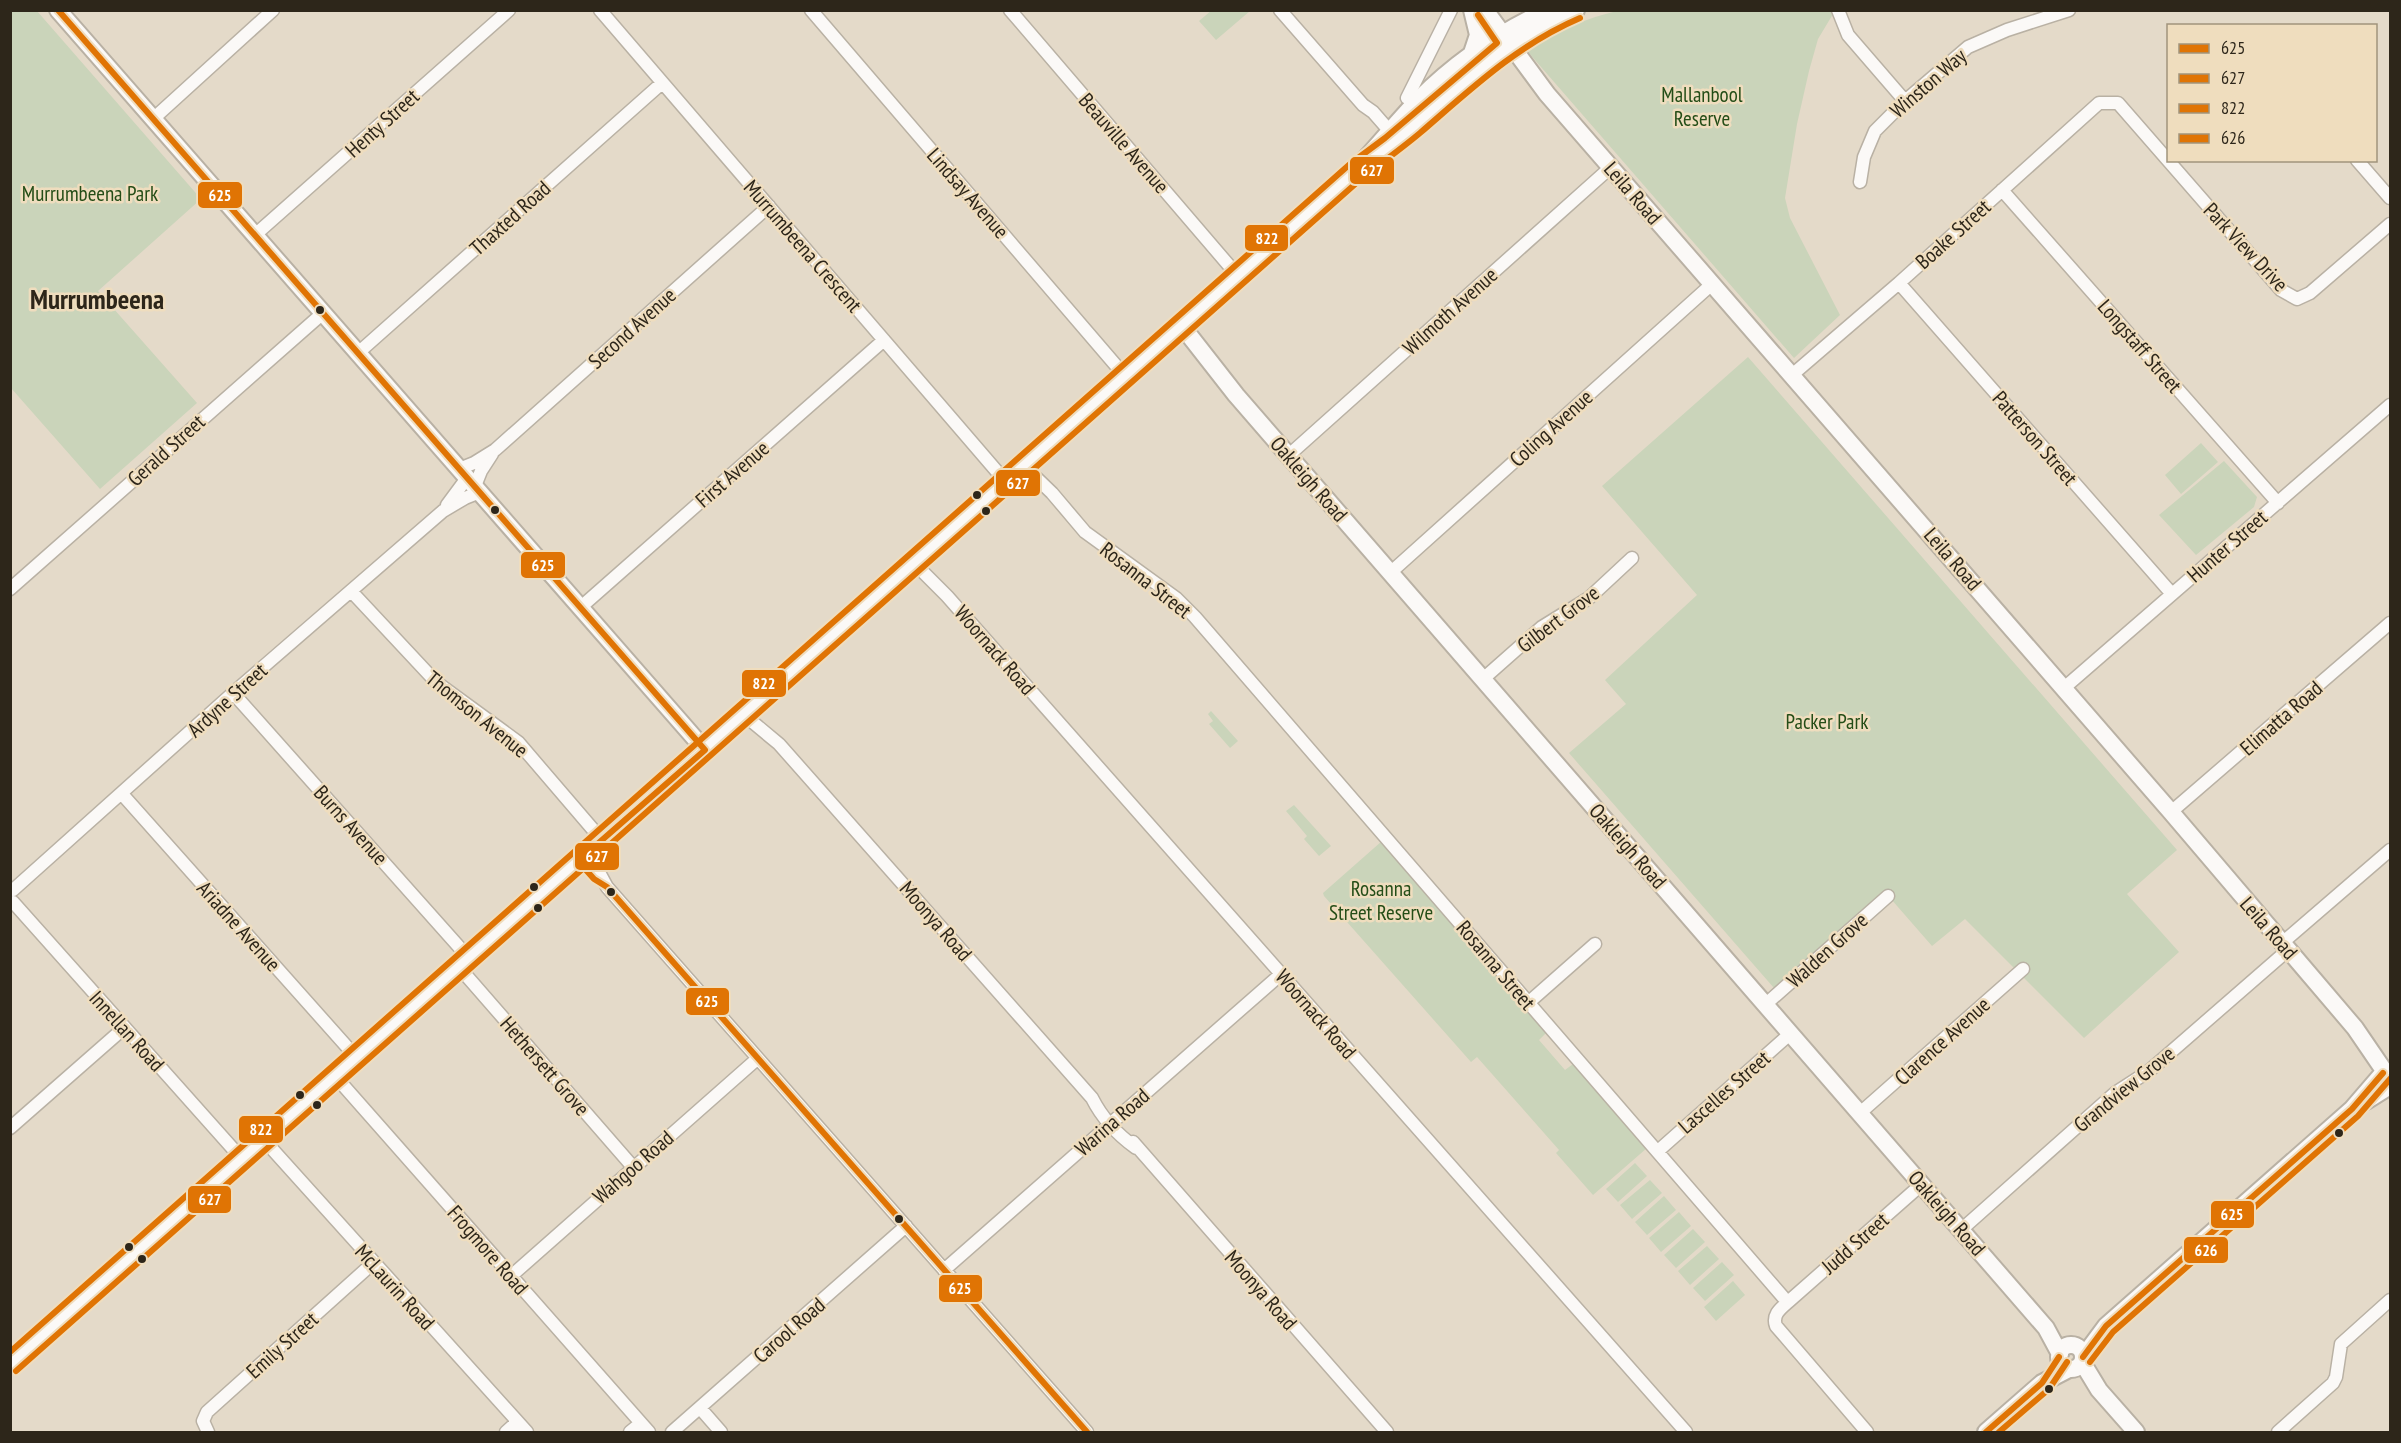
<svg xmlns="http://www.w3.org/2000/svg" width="2401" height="1443" font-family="'PT Sans Narrow',sans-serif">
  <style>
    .green { fill: #cad4ba }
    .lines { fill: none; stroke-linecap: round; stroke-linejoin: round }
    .street-casing { stroke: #b9b1a4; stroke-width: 15 }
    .secondary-casing { stroke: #b9b1a4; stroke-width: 20 }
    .street { stroke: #fbf9f7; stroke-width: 12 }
    .secondary { stroke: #fbf9f7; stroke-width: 16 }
    .bus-1-casing { stroke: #efddbe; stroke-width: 10 }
    .bus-2-casing { stroke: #efddbe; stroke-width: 10 }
    .bus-3-casing { stroke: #efddbe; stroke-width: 10 }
    .bus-4-casing { stroke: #efddbe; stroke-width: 10 }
    .bus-1 { stroke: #e07404; stroke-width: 6 }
    .bus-2 { stroke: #e07404; stroke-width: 6 }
    .bus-3 { stroke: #e07404; stroke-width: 6 }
    .bus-4 { stroke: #e07404; stroke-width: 6 }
    .bus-dot { fill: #2d261a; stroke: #efddbe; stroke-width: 2 }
    .labels { text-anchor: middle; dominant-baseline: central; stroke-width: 5; stroke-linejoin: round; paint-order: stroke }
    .street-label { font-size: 21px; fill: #2d261a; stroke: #efddbe }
    .park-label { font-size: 21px; fill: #244d17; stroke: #efddbe }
    .district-label { font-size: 27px; font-weight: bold; fill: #2d261a; stroke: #efddbe }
    .line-badge { stroke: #efddbe; stroke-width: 2 }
    .badge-label { font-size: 16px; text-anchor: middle; font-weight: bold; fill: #fff }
  </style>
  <rect width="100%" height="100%" fill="#e4dac9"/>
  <path class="green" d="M 11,10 L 37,11 L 201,199 L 98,291 L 197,403 L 100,489 L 11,388 Z
    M 1212,10 L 1250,10 L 1250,11 L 1216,40 L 1199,21 Z
    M 1617,11 L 1832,11 L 1833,14 L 1818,39 L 1809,71 L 1797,124 L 1785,198 L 1790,218 L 1840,315 L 1794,358 L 1528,52 L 1531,45 C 1559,31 1586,18 1617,11 Z
    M 1748,357 L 2177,850 L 2127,894 L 2179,952 L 2084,1038 L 1965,919 L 1932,946 L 1884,891 L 1774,988 L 1569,753 L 1626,704 L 1605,680 L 1697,595 L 1602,486 Z
    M 2201,443 L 2218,462 L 2181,494 L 2165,475 Z
    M 2224,461 L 2257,497 L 2254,507 L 2196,555 L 2159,515 Z
    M 1211,711 L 1238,741 L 1230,748 L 1209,724 L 1213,721 L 1208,714 Z
    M 1294,805 L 1331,846 L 1319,856 L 1304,839 L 1307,836 L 1286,811 Z
    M 1382,841 L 1472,949 L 1546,1033 L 1539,1040 L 1565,1070 L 1573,1064 L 1647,1148 L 1593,1195 L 1556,1153 L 1559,1150 L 1477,1057 L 1471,1062 L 1324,896 L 1323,893 Z
    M 1635,1163 L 1647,1176 L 1618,1202 L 1606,1189 Z
    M 1650,1180 L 1662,1193 L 1632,1219 L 1620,1205 Z
    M 1664,1196 L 1676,1210 L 1647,1235 L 1635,1222 Z
    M 1679,1212 L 1691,1226 L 1661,1252 L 1649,1238 Z
    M 1693,1229 L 1705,1242 L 1676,1268 L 1664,1255 Z
    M 1707,1246 L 1719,1259 L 1690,1285 L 1678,1271 Z
    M 1722,1262 L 1734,1275 L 1705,1301 L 1693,1288 Z
    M 1733,1281 L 1745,1295 L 1716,1321 L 1704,1307 Z"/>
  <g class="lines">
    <g class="street-casing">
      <path id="street" d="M 600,10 L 1006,482
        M 811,10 L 1125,376
        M 1010,10 L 1238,276
        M 1280,10 L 1363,105 L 1373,112 L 1394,136
        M 1838,10 L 1848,35 L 1905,101
        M 1407,98 L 1451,10
        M 153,119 L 273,10
        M 2357,160 L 2390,198
        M 1860,182 L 1864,157 L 1875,131 L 1905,101 L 1968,47 L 2007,30 L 2069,10
        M 2002,190 L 2278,503
        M 255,235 L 509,10
        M 1899,283 L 2172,594
        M 358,353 L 662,83
        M 1792,375 L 1899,283 L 2099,103 L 2118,103 L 2281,290 L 2297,299 L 2310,293 L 2390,224
        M 1289,455 L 1611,167
        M 1024,466 L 1052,493 L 1085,532 L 1176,598 L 1195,617 L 1783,1297 L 1788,1302 C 1780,1309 1772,1315 1776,1326 L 1867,1432
        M 459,469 L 474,463 L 495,450 L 769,206
        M 475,486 L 481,471 L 492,454
        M 447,505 L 467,478
        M 915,564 L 947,596 L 1686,1432
        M 1390,573 L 1712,284
        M 10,589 L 323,313
        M 351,591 L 436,682 L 518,742 L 602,840
        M 581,607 L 884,340
        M 1483,679 L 1542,627 L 1589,598 L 1632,558
        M 2064,688 L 2390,405
        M 233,693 L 468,957
        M 744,715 L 779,744 L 1092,1098 C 1102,1118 1118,1135 1136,1148
        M 122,794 L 356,1057
        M 2171,812 L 2390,623
        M 584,856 L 600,874 L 607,887 L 1087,1432
        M 13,890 L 233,693 L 443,511 L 465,498 L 480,492
        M 13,902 L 242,1159
        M 2282,943 L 2390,850
        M 458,966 L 633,1167
        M 1528,1003 L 1595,944
        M 1766,1004 L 1888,896
        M 335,1076 L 641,1423
        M 1860,1113 L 2023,969
        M 10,1128 L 124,1028
        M 264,1140 L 527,1432
        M 1133,1142 L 1387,1432
        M 1658,1151 L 1791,1033
        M 1961,1230 L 2115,1093 L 2149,1071 L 2288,950
        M 944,1270 L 1281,974
        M 511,1276 L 757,1059
        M 1788,1302 L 1922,1184
        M 700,1408 L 721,1432
        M 208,1432 L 203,1421 L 207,1412 L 373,1263
        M 506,1432 L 517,1422
        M 630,1432 L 641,1423 L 649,1432
        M 672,1432 L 906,1226
        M 2278,1432 L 2333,1383 L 2336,1377 L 2341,1344 L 2390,1300"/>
    </g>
    <g class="secondary-casing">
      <path id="secondary" d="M 58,10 L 705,750
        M 1472,10 L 1478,35 L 1472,53
        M 1485,10 L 1547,94 L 2171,812 L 2355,1028 L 2383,1069
        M 1383,151 C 1448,103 1499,39 1576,10
        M 1182,326 L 1236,395 L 2046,1328 L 2060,1354
        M 2366,1101 L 2390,1086
        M2059 1357a12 12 0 1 1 24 0a12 12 0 1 1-24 0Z
        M 2083,1357 L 2106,1326 L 2352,1109 L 2383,1073
        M 2082,1362 L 2099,1390 L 2136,1432
        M 10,1364 L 1331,194 C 1363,165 1389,130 1419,99 C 1456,62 1500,32 1548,10
        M 1986,1432 L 2042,1383 L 2069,1369"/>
    </g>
    <use href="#street" class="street"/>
    <use href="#secondary" class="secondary"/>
    <g class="bus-1-casing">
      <path id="bus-1" d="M 58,10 L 705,750
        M 578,861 L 594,879 L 607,887 L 1087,1432
        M 578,861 L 705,750
        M 2083,1357 L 2106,1326 L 2352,1109 L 2383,1073
        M 1986,1432 L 2042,1383 L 2059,1357"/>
    </g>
    <g class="bus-2-casing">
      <path id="bus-2" d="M 16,1371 L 1362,178 C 1381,163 1401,149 1420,133 C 1471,89 1517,45 1580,18"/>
    </g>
    <g class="bus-3-casing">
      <path id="bus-3" d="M 10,1352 L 1350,164 L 1385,138 L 1497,43 L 1478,15"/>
    </g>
    <g class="bus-4-casing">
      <path id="bus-4" d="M 2090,1362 L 2113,1332 L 2358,1116 L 2390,1079
        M 1999,1432 L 2049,1389 L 2067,1362"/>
    </g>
    <use href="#bus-1" class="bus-1"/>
    <use href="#bus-2" class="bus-2"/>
    <use href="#bus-3" class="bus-3"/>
    <use href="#bus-4" class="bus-4"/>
  </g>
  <g class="bus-dot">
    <circle cx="320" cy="310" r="5"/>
    <circle cx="977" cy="495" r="5"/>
    <circle cx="495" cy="510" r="5"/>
    <circle cx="986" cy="511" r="5"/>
    <circle cx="534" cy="887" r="5"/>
    <circle cx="611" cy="892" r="5"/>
    <circle cx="538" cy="908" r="5"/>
    <circle cx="300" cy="1095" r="5"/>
    <circle cx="317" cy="1105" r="5"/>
    <circle cx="2339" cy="1133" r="5"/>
    <circle cx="899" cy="1219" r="5"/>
    <circle cx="129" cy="1247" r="5"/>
    <circle cx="142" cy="1259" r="5"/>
    <circle cx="2049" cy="1389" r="5"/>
  </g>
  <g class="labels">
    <g class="street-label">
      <text transform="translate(1928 83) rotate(-41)">Winston Way</text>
      <text transform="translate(382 123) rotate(-42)">Henty Street</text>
      <text transform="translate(1124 143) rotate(49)">Beauville Avenue</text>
      <text transform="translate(968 193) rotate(49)">Lindsay Avenue</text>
      <text transform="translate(1633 193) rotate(49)">Leila Road</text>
      <text transform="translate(510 218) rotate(-42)">Thaxted Road</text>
      <text transform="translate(1953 234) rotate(-42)">Boake Street</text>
      <text transform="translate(803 246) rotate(49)">Murrumbeena Crescent</text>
      <text transform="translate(2246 247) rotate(47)">Park View Drive</text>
      <text transform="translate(1450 311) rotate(-42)">Wilmoth Avenue</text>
      <text transform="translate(632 328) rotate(-42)">Second Avenue</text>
      <text transform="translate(2140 346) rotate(49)">Longstaff Street</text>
      <text transform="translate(1551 428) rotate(-42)">Coling Avenue</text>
      <text transform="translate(2035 438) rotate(49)">Patterson Street</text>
      <text transform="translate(166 450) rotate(-42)">Gerald Street</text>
      <text transform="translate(732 474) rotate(-41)">First Avenue</text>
      <text transform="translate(1309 479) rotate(49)">Oakleigh Road</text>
      <text transform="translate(2227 546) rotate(-41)">Hunter Street</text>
      <text transform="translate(1953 559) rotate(49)">Leila Road</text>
      <text transform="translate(1146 580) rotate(38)">Rosanna Street</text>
      <text transform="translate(1558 619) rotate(-37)">Gilbert Grove</text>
      <text transform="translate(995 650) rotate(49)">Woornack Road</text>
      <text transform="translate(227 700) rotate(-42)">Ardyne Street</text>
      <text transform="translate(477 714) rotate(39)">Thomson Avenue</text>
      <text transform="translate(2281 718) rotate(-41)">Elimatta Road</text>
      <text transform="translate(351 825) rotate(48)">Burns Avenue</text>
      <text transform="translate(1628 846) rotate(49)">Oakleigh Road</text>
      <text transform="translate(936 921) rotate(49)">Moonya Road</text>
      <text transform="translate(239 926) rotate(48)">Ariadne Avenue</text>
      <text transform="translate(2269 928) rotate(49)">Leila Road</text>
      <text transform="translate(1827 950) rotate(-42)">Walden Grove</text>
      <text transform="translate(1496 965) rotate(50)">Rosanna Street</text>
      <text transform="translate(1316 1014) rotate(49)">Woornack Road</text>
      <text transform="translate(127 1031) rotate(48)">Innellan Road</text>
      <text transform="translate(1942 1041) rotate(-42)">Clarence Avenue</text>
      <text transform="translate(545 1066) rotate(49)">Hethersett Grove</text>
      <text transform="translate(2124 1089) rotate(-39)">Grandview Grove</text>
      <text transform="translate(1724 1092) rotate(-41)">Lascelles Street</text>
      <text transform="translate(1112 1122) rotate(-41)">Warina Road</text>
      <text transform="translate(633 1167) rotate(-41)">Wahgoo Road</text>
      <text transform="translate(1947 1213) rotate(49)">Oakleigh Road</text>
      <text transform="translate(1855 1243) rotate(-41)">Judd Street</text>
      <text transform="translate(488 1250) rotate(49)">Frogmore Road</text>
      <text transform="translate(395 1287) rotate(48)">McLaurin Road</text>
      <text transform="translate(1261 1290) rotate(49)">Moonya Road</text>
      <text transform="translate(789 1330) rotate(-41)">Carool Road</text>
      <text transform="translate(282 1345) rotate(-42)">Emily Street</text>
    </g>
    <g class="park-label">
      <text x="1702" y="94">Mallanbool<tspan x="1702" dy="24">Reserve</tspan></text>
      <text x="90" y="193">Murrumbeena Park</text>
      <text x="1827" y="721">Packer Park</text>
      <text x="1381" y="888">Rosanna<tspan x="1381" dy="24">Street Reserve</tspan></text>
    </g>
    <g class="district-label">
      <text x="97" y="299">Murrumbeena</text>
    </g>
  </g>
  <g class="line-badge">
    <rect x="1349" y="156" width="46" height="29" rx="6" fill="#e07404"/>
    <rect x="197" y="181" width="46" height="28" rx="6" fill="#e07404"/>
    <rect x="1244" y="224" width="45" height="28" rx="6" fill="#e07404"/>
    <rect x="995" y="469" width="46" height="28" rx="6" fill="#e07404"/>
    <rect x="520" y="551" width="46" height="28" rx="6" fill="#e07404"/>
    <rect x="741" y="669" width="46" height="29" rx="6" fill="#e07404"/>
    <rect x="574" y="842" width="46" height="29" rx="6" fill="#e07404"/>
    <rect x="685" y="987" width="45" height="29" rx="6" fill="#e07404"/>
    <rect x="238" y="1115" width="46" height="29" rx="6" fill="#e07404"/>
    <rect x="187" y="1185" width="45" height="29" rx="6" fill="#e07404"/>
    <rect x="2210" y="1200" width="45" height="29" rx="6" fill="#e07404"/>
    <rect x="2183" y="1236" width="46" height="28" rx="6" fill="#e07404"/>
    <rect x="938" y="1274" width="45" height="29" rx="6" fill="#e07404"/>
  </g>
  <g class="badge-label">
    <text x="1372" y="176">627</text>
    <text x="220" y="201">625</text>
    <text x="1267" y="244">822</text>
    <text x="1018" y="489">627</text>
    <text x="543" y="571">625</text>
    <text x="764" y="689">822</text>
    <text x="597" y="862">627</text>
    <text x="707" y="1007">625</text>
    <text x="261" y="1135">822</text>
    <text x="210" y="1205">627</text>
    <text x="2232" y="1220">625</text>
    <text x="2206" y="1256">626</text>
    <text x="960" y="1294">625</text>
  </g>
  <rect width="2401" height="1443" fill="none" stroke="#2d261a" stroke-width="24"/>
  <rect x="2167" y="24" width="210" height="138" fill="#efddbe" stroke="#a1947c" stroke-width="1.5"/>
  <rect x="2179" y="44" width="30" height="9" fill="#e07404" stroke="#a1947c" stroke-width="1.5"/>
  <text x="2221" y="54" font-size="18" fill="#2d261a">625</text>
  <rect x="2179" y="74" width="30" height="9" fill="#e07404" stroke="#a1947c" stroke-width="1.5"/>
  <text x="2221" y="84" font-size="18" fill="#2d261a">627</text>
  <rect x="2179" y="104" width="30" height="9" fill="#e07404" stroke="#a1947c" stroke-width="1.5"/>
  <text x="2221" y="114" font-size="18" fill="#2d261a">822</text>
  <rect x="2179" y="134" width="30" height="9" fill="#e07404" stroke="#a1947c" stroke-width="1.5"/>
  <text x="2221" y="144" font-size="18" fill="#2d261a">626</text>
</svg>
